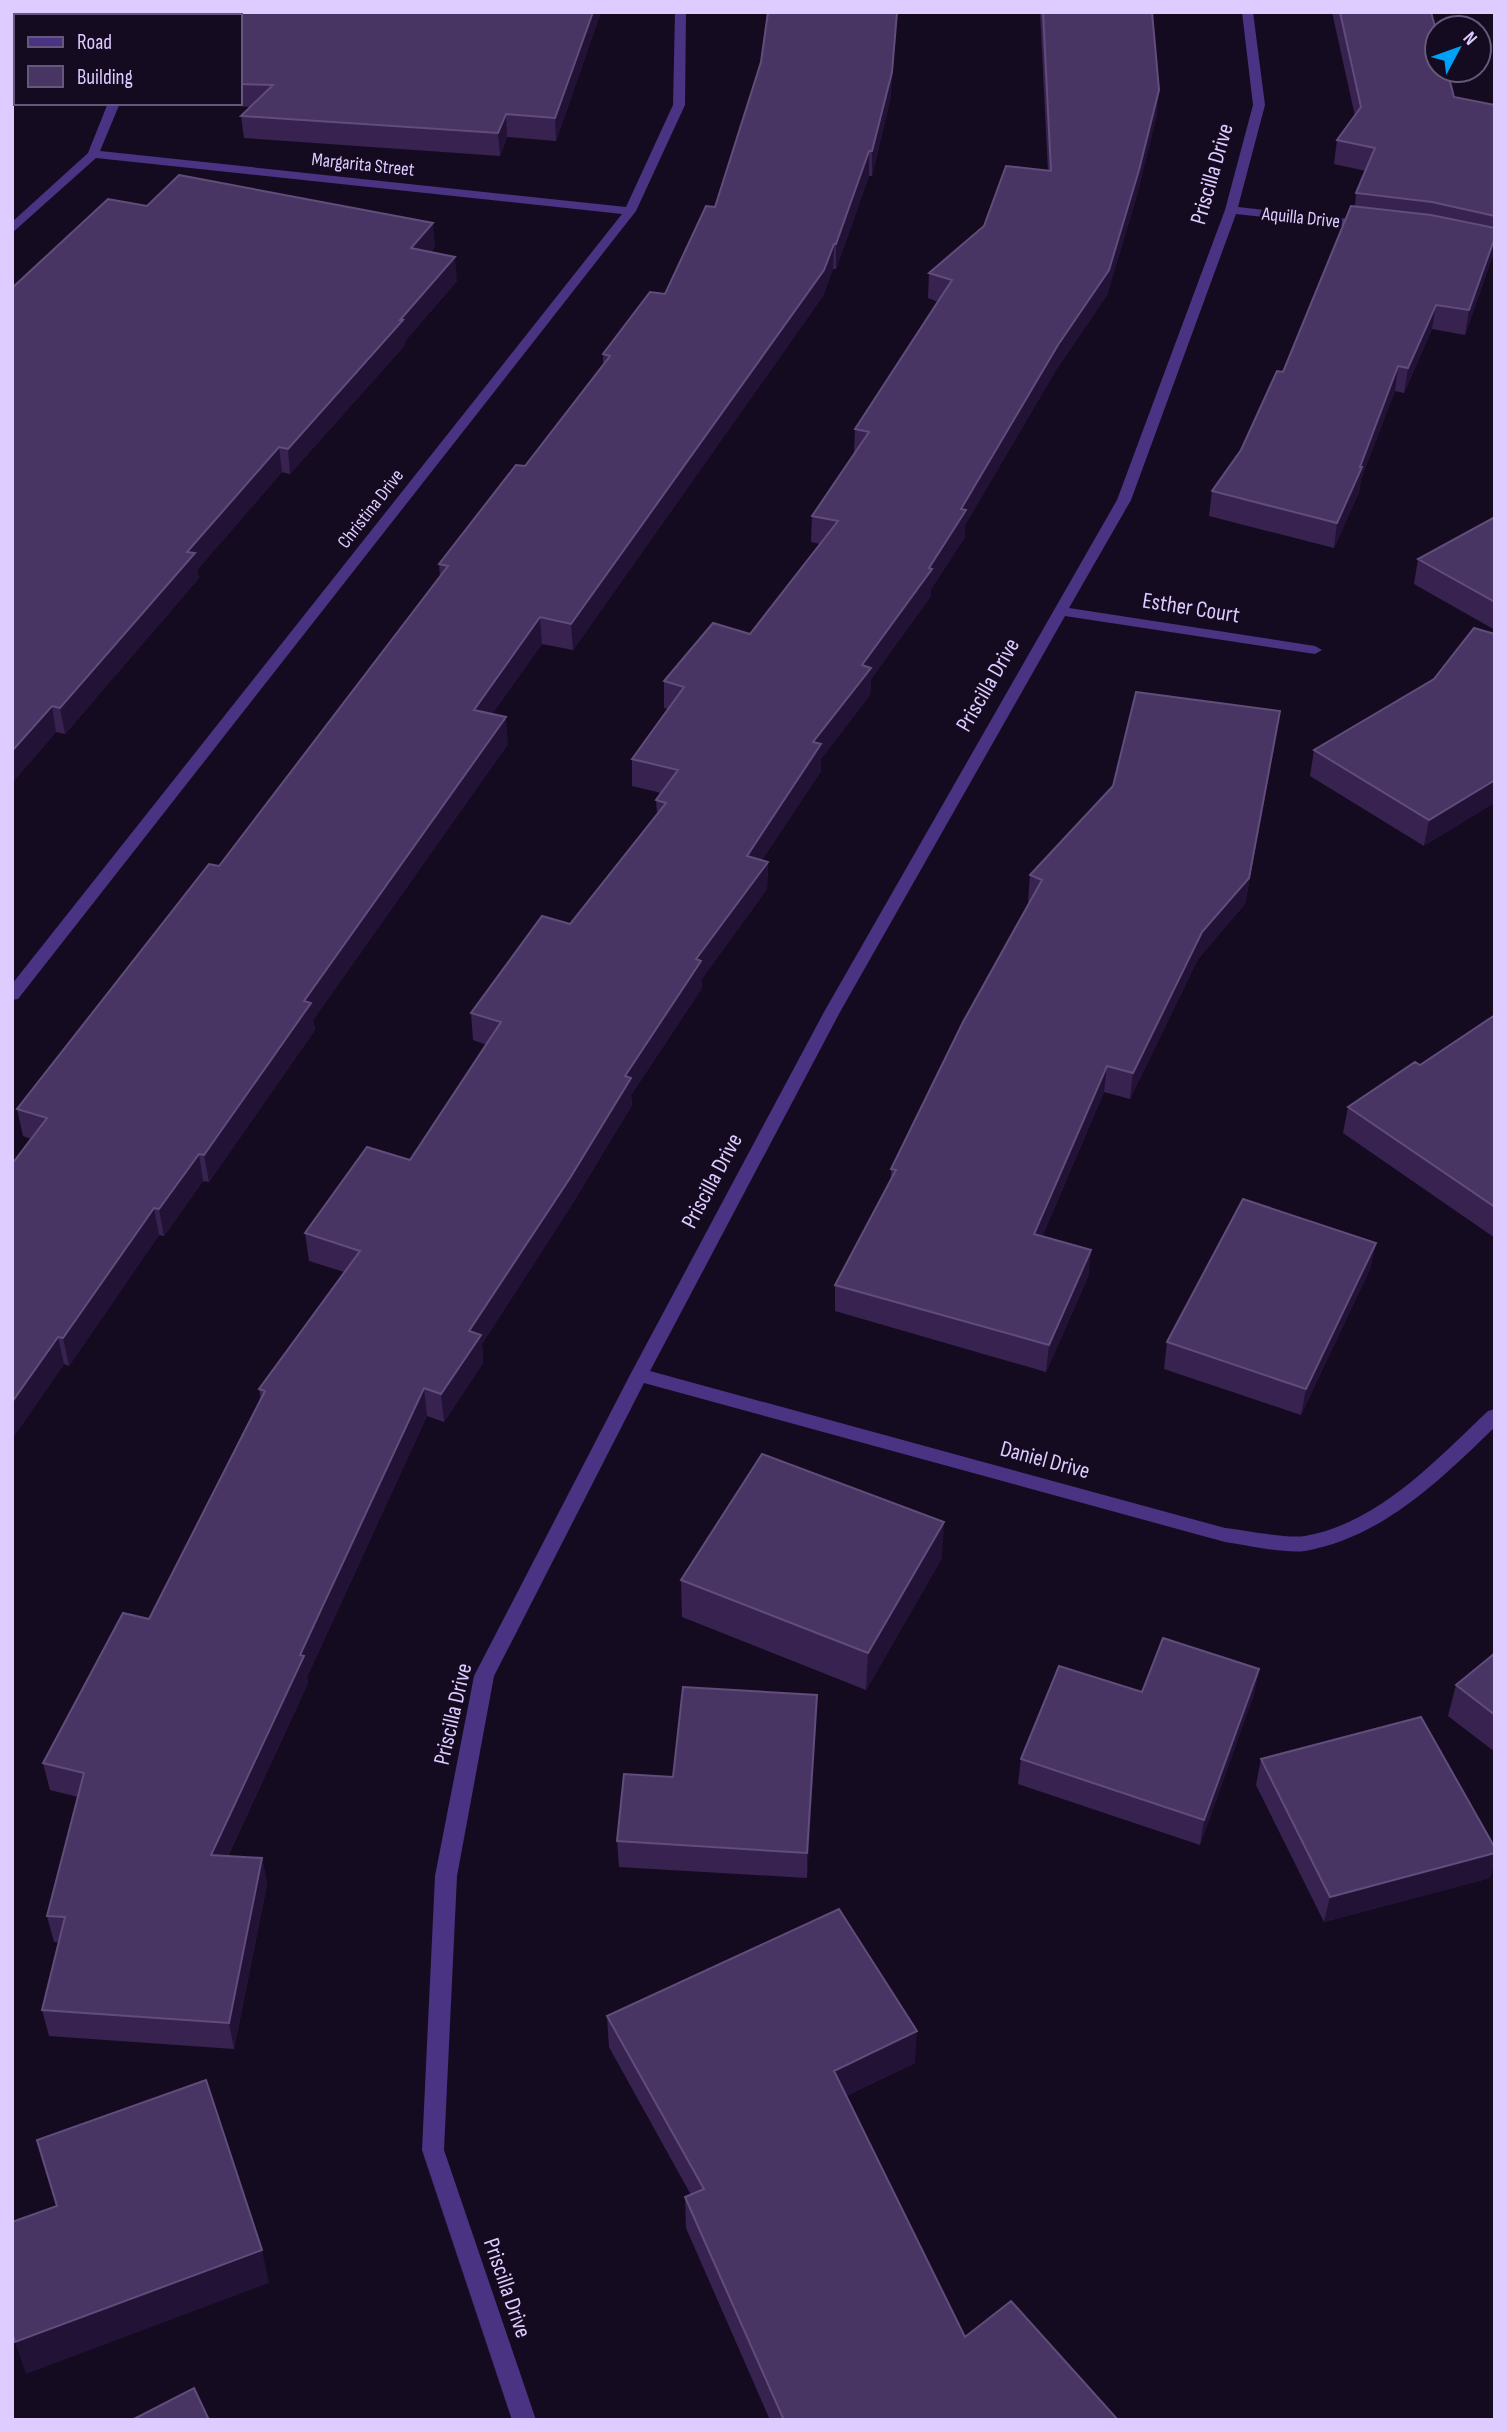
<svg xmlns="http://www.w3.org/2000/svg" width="1507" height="2432" font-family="'Sofia Sans Condensed',sans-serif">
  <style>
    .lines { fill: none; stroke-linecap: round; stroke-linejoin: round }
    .minor { fill: #4a3383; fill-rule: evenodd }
    .wall { fill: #382350 }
    .shaded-wall { fill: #221235 }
    .building { fill: #493563; stroke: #614c7b; stroke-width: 2 }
    .labels { text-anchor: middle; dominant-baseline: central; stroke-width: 6; stroke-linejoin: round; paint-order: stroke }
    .far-street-label { font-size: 19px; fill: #decbff; stroke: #150b21 }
    .street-label { font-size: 23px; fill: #decbff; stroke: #150b21 }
  </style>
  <rect width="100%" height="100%" fill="#150b21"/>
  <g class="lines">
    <path class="minor" d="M 145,12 L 156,12 L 155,16 L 144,16 Z
      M 675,12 L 686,12 L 685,105 L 636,211 L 18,999 L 12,1000 L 12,984 L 622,214 L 96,158 L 12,233 L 12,222 L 88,153 L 108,103 L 120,103 L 100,151 L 626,207 L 673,105 Z
      M 1242,12 L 1253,12 L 1265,105 L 1238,207 L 1367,221 L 1373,225 L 1367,229 L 1236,214 L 1131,500 L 1069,608 L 1315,646 L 1322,650 L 1315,654 L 1065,616 L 840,1012 L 650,1371 L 1225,1528 C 1245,1530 1287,1539 1305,1536 C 1379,1523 1436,1460 1488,1411 L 1495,1409 L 1495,1427 C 1440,1480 1383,1537 1305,1551 C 1287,1554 1245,1545 1225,1542 L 644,1383 L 494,1676 L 457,1876 L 444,2150 L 536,2420 L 512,2420 L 422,2150 L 435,1876 L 474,1676 L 630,1375 L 824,1012 L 1117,500 L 1225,210 L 1253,105 Z"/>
  </g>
  <path class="wall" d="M 601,12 L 556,141 L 507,137 L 500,156 L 244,138 L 241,116 L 251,107 L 210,104 L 210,103 L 240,103 L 240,16 Z
    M 1040,12 L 1152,12 L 1157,114 L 1137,195 L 1107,295 L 1056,370 L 965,525 L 965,537 L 931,589 L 931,596 L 871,679 L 870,695 L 821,759 L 821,771 L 762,860 L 768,862 L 767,889 L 701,980 L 702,988 L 631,1095 L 632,1105 L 571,1206 L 482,1344 L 483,1363 L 444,1422 L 427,1416 L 307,1677 L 308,1683 L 228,1856 L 262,1858 L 267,1884 L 234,2049 L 49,2036 L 42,2010 L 58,1942 L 54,1942 L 47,1916 L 78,1797 L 50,1790 L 43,1763 L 149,1619 L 261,1400 L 259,1389 L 344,1272 L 309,1261 L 305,1233 L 410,1160 L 487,1045 L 473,1040 L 471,1013 L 570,924 L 657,814 L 656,800 L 661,793 L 632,786 L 632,759 L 668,709 L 664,708 L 664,681 L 750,634 L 820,544 L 811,542 L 812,516 L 854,453 L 855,429 L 938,302 L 928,298 L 929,273 L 1048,171 Z
    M 1332,12 L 1431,12 L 1454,97 L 1495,105 L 1495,246 L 1494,252 L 1465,335 L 1432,329 L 1404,393 L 1395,391 L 1361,479 L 1359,492 L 1334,548 L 1209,516 L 1212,491 L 1241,450 L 1283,372 L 1355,206 L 1356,193 L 1366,171 L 1334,164 L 1337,140 L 1355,116 Z
    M 891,96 L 872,176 L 869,176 L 836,269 L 833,269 L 823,296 L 573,650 L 542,644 L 492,714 L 508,744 L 313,1020 L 315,1030 L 209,1182 L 203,1181 L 164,1236 L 159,1235 L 69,1366 L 64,1364 L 12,1439 L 12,1164 L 31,1139 L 23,1136 L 17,1109 L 219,866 L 440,576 L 439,564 L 525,466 L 603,365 L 603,354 L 665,294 L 715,207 Z
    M 147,206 L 435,247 L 431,252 L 457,281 L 405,341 L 405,345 L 290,474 L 282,472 L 197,570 L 199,578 L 65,734 L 56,732 L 12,783 Z
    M 1495,517 L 1495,630 L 1414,584 L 1418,559 Z
    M 1474,628 L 1424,846 L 1310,776 L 1314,750 L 1434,679 Z
    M 1280,711 L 1276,737 L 1245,904 L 1198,959 L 1130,1099 L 1104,1092 L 1042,1237 L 1091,1250 L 1088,1277 L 1046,1372 L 835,1311 L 835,1285 L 891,1179 L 891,1169 L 1029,902 L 1028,901 L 1030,875 Z
    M 1495,1015 L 1495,1238 L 1343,1133 L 1348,1107 L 1420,1065 Z
    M 1376,1243 L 1370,1269 L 1301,1415 L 1164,1369 L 1167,1342 Z
    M 942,1558 L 866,1690 L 682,1617 L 681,1580 Z
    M 1495,1653 L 1495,1752 L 1448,1716 L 1456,1685 Z
    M 1259,1669 L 1254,1694 L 1200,1845 L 1018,1784 L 1021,1759 L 1142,1692 Z
    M 816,1721 L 807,1878 L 619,1867 L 617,1841 L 673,1777 Z
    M 1261,1759 L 1490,1878 L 1324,1922 L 1256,1785 Z
    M 607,2016 L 915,2063 L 846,2096 L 965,2337 L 1118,2420 L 770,2420 L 686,2228 L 685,2197 L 691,2195 L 609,2047 Z"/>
  <path class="shaded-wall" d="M 57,12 L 65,12 L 65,16 L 54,16 Z
    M 593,12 L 601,12 L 556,141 L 555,118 Z
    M 897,12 L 897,19 L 891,96 L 872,176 L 872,151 Z
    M 16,71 L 16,99 L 12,105 L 12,76 Z
    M 1159,90 L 1157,114 L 1137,195 L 1107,295 L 1056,370 L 965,525 L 965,537 L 931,589 L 931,596 L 871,679 L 870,695 L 821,759 L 821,771 L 747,883 L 747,856 L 813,742 L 862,665 L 929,568 L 961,509 Z
    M 506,114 L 507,137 L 500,156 L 498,133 Z
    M 869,151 L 869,176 L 836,269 L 836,244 Z
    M 433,223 L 435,247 L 413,273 L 411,248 Z
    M 1495,237 L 1494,252 L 1465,335 L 1469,310 Z
    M 834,244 L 833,269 L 823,296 L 573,650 L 571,624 Z
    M 455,257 L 457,281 L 405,341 L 405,345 L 290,474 L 288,449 Z
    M 1436,305 L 1432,329 L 1404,393 L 1408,368 Z
    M 1398,366 L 1395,391 L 1361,479 L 1359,492 L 1334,548 L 1337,523 Z
    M 279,447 L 282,472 L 197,570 L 199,578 L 65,734 L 60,708 L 187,552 Z
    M 540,617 L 542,644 L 476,737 L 474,710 Z
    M 52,706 L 56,732 L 12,783 L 12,751 Z
    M 1280,711 L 1276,737 L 1245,904 L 1198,959 L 1130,1099 L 1133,1073 Z
    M 506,717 L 508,744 L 313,1020 L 315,1030 L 209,1182 L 204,1155 L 304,1001 Z
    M 1495,780 L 1495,803 L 1424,846 L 1429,820 Z
    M 768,862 L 767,889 L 701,980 L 702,988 L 631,1095 L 632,1105 L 571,1206 L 482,1344 L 483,1363 L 444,1422 L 441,1394 L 469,1331 L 696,959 Z
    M 1107,1066 L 1104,1092 L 1032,1261 L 1034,1234 Z
    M 199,1154 L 203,1181 L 164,1236 L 159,1209 Z
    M 154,1208 L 159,1235 L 69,1366 L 63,1338 Z
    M 1376,1243 L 1370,1269 L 1301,1415 L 1306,1389 Z
    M 1091,1250 L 1088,1277 L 1046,1372 L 1049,1345 Z
    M 58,1337 L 64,1364 L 12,1439 L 12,1402 Z
    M 424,1388 L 427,1416 L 307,1677 L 308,1683 L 216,1881 L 211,1855 L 300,1655 Z
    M 944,1522 L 942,1558 L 866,1690 L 868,1653 Z
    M 1259,1669 L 1254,1694 L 1200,1845 L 1204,1820 Z
    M 817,1695 L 816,1721 L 807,1878 L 807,1853 Z
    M 1495,1853 L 1495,1862 L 1490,1878 L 1324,1922 L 1330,1897 Z
    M 262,1858 L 267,1884 L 234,2049 L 229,2023 Z
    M 917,2031 L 915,2063 L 833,2102 L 834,2071 Z
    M 262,2250 L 269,2283 L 26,2374 L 15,2342 Z"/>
  <path class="building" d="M 12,12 L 57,12 L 54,16 L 16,16 L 16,71 L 12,76 Z
    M 239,12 L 593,12 L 555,118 L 506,114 L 498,133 L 241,116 L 273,85 L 240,84 L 240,16 L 238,16 Z
    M 768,12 L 897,12 L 892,72 L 872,151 L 869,151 L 836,244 L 834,244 L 824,270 L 571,624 L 540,617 L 474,710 L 506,717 L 304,1001 L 311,1003 L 204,1155 L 199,1154 L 159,1209 L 154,1208 L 63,1338 L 58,1337 L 12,1402 L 12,1164 L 47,1118 L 17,1109 L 209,864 L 219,866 L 448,566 L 439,564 L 516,465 L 525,466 L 610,356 L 603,354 L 650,292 L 665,294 L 706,206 L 715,207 L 761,62 Z
    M 1043,12 L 1152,12 L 1159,90 L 1139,170 L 1109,270 L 1058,345 L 961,509 L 966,510 L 929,568 L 932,569 L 862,665 L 871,668 L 813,742 L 821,744 L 747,856 L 768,862 L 696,959 L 701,961 L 625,1076 L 631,1078 L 570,1178 L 469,1331 L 481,1335 L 441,1394 L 424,1388 L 300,1655 L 304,1656 L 211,1855 L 262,1858 L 229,2023 L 42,2010 L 65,1917 L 47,1916 L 84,1773 L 43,1763 L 123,1613 L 149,1619 L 265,1391 L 259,1389 L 360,1251 L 305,1233 L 367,1147 L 410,1160 L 501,1022 L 471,1013 L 542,916 L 570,924 L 666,803 L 656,800 L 678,770 L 632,759 L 684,687 L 664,681 L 713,623 L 750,634 L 838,521 L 812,516 L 869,432 L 855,429 L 952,280 L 929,273 L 984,226 L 1006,166 L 1051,171 Z
    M 1340,12 L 1431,12 L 1437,34 L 1437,70 L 1447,70 L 1454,97 L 1495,105 L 1495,216 L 1432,202 L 1356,193 L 1375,148 L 1337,140 L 1361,107 Z
    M 179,175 L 433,223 L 411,248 L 455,257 L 400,320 L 403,320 L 288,449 L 279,447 L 187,552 L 195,553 L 60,708 L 52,706 L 12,751 L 12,288 L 108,199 L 147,206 Z
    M 1351,206 L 1431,215 L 1495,228 L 1495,237 L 1469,310 L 1436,305 L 1408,368 L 1398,366 L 1360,467 L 1362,467 L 1337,523 L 1212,491 L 1241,450 L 1277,371 L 1283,372 Z
    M 1495,517 L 1495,602 L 1418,559 Z
    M 1474,628 L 1495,634 L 1495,780 L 1429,820 L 1314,750 L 1434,679 Z
    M 1136,692 L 1280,711 L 1249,878 L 1202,932 L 1133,1073 L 1107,1066 L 1034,1234 L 1091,1250 L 1049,1345 L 835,1285 L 896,1170 L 891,1169 L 963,1022 L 1042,880 L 1030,875 L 1113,786 Z
    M 1495,1015 L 1495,1207 L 1348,1107 L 1415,1062 L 1420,1065 Z
    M 1243,1199 L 1376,1243 L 1306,1389 L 1167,1342 Z
    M 762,1454 L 944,1522 L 868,1653 L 681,1580 Z
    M 1163,1638 L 1259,1669 L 1204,1820 L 1021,1759 L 1059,1666 L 1142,1692 Z
    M 1495,1653 L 1495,1715 L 1456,1685 Z
    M 683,1687 L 817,1695 L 807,1853 L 617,1841 L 624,1774 L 673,1777 Z
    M 1421,1717 L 1495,1848 L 1495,1853 L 1330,1897 L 1261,1759 Z
    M 839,1909 L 917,2031 L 834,2071 L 965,2337 L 1011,2301 L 1118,2420 L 784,2420 L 783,2418 L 685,2197 L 704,2189 L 607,2016 Z
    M 206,2080 L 262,2250 L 15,2342 L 12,2331 L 12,2222 L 57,2206 L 37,2140 Z
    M 194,2388 L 209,2420 L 132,2420 Z"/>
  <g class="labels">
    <g class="far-street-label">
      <text transform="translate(363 165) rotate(6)">Margarita Street</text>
      <text transform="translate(1301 218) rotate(6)">Aquilla Drive</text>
      <text transform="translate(371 509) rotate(-52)">Christina Drive</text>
    </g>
    <g class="street-label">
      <text transform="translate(1212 174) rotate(-74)">Priscilla Drive</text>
      <text transform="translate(1191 608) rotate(9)">Esther Court</text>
      <text transform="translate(988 685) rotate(-60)">Priscilla Drive</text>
      <text transform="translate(712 1181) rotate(-62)">Priscilla Drive</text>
      <text transform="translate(1045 1460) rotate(15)">Daniel Drive</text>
      <text transform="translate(453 1714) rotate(-77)">Priscilla Drive</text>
      <text transform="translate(507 2288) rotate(71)">Priscilla Drive</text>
    </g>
  </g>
  <rect width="1507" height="2432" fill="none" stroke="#decbff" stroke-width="28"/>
  <rect x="14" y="14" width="228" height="91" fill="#150b21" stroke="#65587a" stroke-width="2"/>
  <rect x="28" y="37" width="35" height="10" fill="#4a3383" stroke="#65587a" stroke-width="2"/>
  <text x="77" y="49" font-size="21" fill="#decbff">Road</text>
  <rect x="28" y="66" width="35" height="21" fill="#493563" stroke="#65587a" stroke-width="2"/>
  <text x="77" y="84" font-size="21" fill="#decbff">Building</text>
  <g transform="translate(1458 49) rotate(49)"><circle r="33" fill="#150b21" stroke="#65587a" stroke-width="2"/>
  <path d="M0-5L12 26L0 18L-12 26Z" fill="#00a1f6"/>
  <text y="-10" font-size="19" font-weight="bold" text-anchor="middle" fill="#decbff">N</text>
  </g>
</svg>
